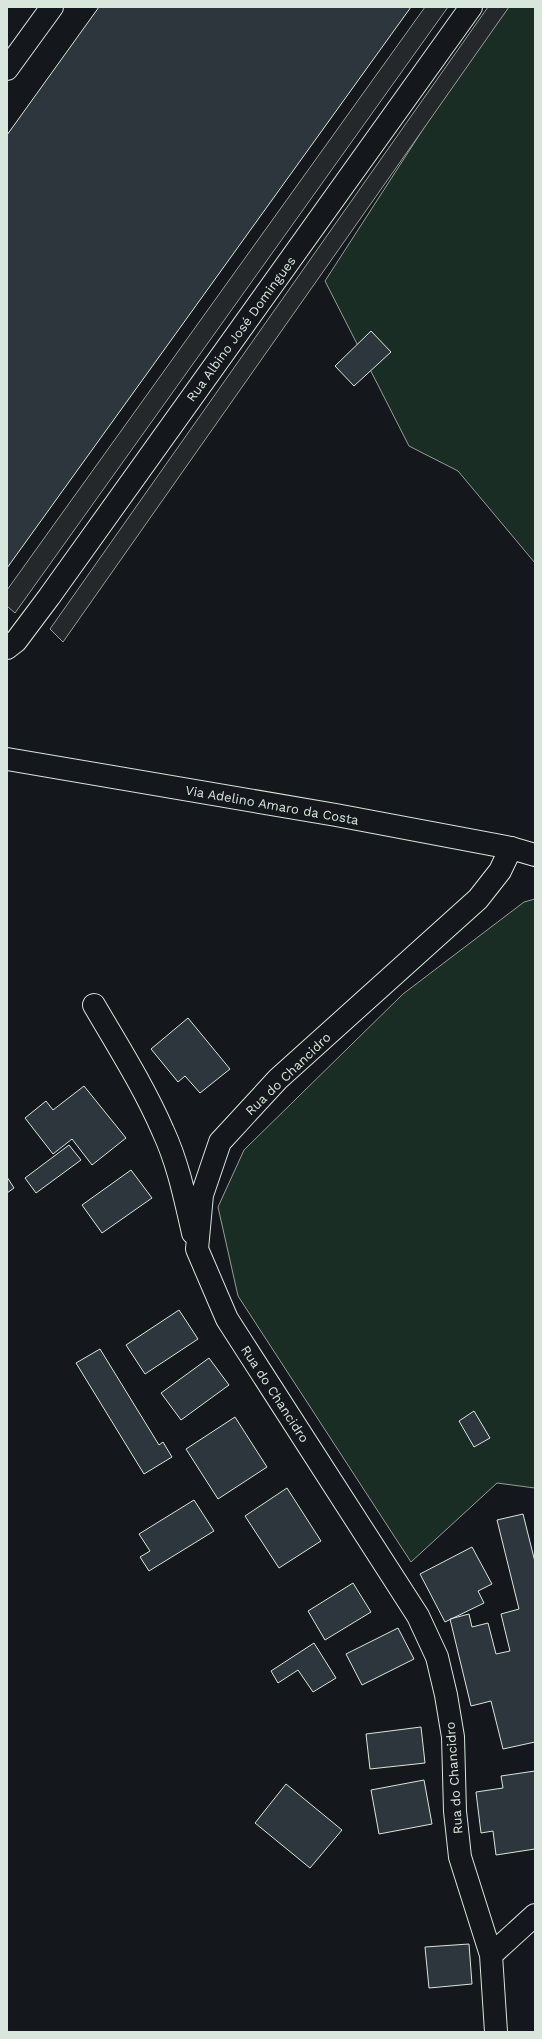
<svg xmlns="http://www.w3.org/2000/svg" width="542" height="2039" font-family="'Work Sans',sans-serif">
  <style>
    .green { fill: #1a2d24; stroke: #939e99 }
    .parking { fill: #24282b; stroke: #939e99 }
    .building { fill: #2c363c; stroke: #d8e6dc }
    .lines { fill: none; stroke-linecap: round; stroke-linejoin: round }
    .minor-casing { stroke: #d8e6dc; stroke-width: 24 }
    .major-casing { stroke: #d8e6dc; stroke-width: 24 }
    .minor { stroke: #14181c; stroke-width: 22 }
    .major { stroke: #14181c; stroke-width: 22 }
    .labels { text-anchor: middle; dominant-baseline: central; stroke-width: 3; stroke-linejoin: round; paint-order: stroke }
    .street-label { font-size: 13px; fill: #d8e6dc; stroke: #14181c }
  </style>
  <rect width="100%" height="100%" fill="#14181c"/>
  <path class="green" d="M 502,7 L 535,7 L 535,563 L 458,471 L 409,446 L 325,281 Z
    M 535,899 L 535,1488 L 497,1483 L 411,1562 L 238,1296 L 218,1207 L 244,1150 L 403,994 L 524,902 Z"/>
  <path class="parking" d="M 425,7 L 448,7 L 15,613 L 7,606 L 7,590 Z
    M 488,7 L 509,7 L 63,642 L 50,629 Z"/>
  <path class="building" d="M 99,7 L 411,7 L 7,568 L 7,135 Z
    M 371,331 L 391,352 L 354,386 L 335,366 Z
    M 188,1018 L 230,1069 L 200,1093 L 185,1076 L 178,1082 L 151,1049 Z
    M 84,1086 L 126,1138 L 92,1165 L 72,1139 L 53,1154 L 25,1118 L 46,1101 L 53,1110 Z
    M 69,1145 L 81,1160 L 36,1193 L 25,1178 Z
    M 131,1170 L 152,1198 L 102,1233 L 82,1205 Z
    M 7,1177 L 14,1188 L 7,1193 Z
    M 179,1310 L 198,1339 L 145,1374 L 126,1345 Z
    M 100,1349 L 159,1445 L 163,1442 L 172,1457 L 144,1474 L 76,1363 Z
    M 209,1358 L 229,1385 L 181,1420 L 161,1393 Z
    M 474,1411 L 490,1438 L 474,1447 L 459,1421 Z
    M 235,1417 L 267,1467 L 218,1499 L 186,1449 Z
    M 287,1488 L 321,1541 L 279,1568 L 245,1516 Z
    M 194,1500 L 214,1531 L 149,1571 L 140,1557 L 150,1551 L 139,1534 Z
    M 523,1514 L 535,1562 L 535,1742 L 503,1749 L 491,1701 L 471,1706 L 450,1619 L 469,1614 L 472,1627 L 488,1623 L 496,1654 L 510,1651 L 501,1614 L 519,1609 L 497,1520 Z
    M 472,1547 L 492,1584 L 478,1591 L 484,1603 L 445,1622 L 420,1574 Z
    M 353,1583 L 371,1612 L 325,1640 L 308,1611 Z
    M 398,1628 L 414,1659 L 362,1685 L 346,1654 Z
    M 314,1643 L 336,1678 L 313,1692 L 298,1670 L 278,1683 L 271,1671 Z
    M 421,1727 L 425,1763 L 370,1769 L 366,1734 Z
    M 535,1771 L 535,1849 L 496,1855 L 493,1831 L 481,1833 L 476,1792 L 503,1788 L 501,1776 Z
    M 424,1780 L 432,1824 L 379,1834 L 371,1790 Z
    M 286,1784 L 342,1830 L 310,1868 L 255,1823 Z
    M 469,1944 L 472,1984 L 429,1988 L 425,1947 Z"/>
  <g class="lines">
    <g class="minor-casing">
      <path id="minor" d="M 7,69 L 52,7
        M 7,648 L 16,641 L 49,597 L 471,7
        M 94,1005 C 118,1046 144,1087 163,1131 C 178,1163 185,1198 193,1233
        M 491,1955 L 535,1915
        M 496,2032 L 491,1955 L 460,1857 L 455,1811 L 453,1737 L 446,1695 L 437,1657 L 418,1616 L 227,1319 L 197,1249 L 202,1195 L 220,1142 L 278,1079 L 478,899 L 500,871 L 511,848"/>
    </g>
    <g class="major-casing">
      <path id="major" d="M 7,759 L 336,815 L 511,848 L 535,855"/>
    </g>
    <use href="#minor" class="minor"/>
    <use href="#major" class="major"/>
  </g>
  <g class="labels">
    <g class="street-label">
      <text transform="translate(241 329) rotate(-54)">Rua Albino José Domingues</text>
      <text transform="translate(272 805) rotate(10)">Via Adelino Amaro da Costa</text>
      <text transform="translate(288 1074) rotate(-44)">Rua do Chancidro</text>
      <text transform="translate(275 1394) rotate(57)">Rua do Chancidro</text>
      <text transform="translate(454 1778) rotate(-94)">Rua do Chancidro</text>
    </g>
  </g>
  <rect width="542" height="2039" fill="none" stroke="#d8e6dc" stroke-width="16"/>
</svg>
